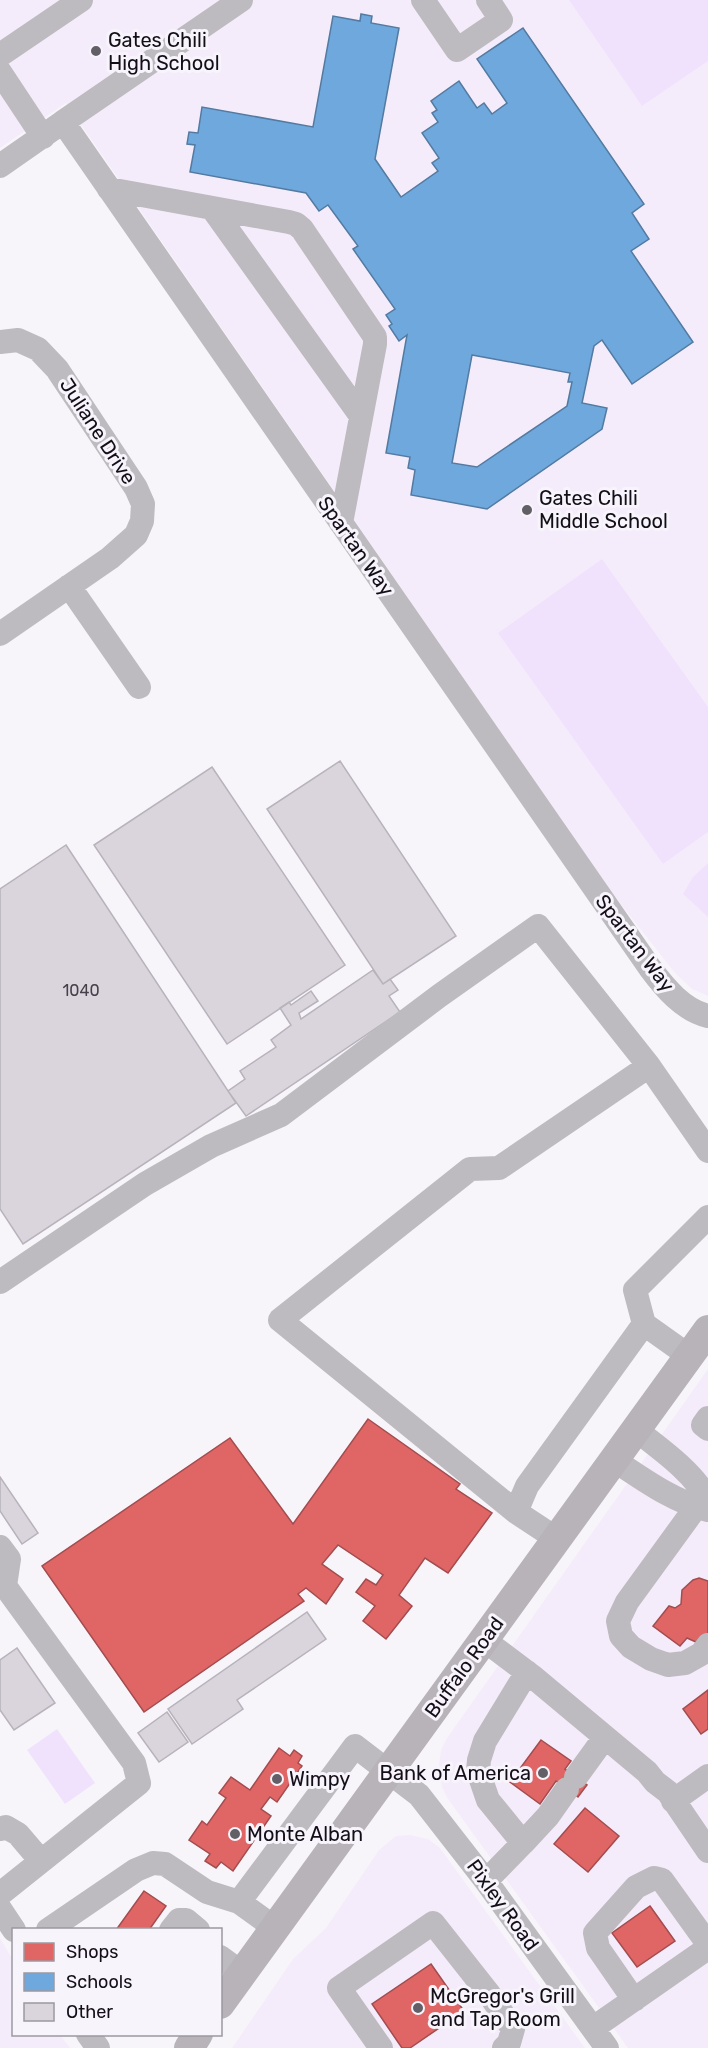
<svg xmlns="http://www.w3.org/2000/svg" width="708" height="2048" font-family="Rubik,sans-serif">
  <style>
    .built { fill: #f4ecfb }
    .green { fill: #f0e2fc }
    .shops { fill: #e06666; stroke: #a24c4f; stroke-width: 1.5 }
    .schools { fill: #6fa8dc; stroke: #537aa1; stroke-width: 1.5; fill-rule: evenodd }
    .building { fill: #dad5dd; stroke: #b7b2bb; stroke-width: 1.5 }
    .lines { fill: none; stroke-linecap: round; stroke-linejoin: round }
    .minor { stroke: #bdbbbf; stroke-width: 24 }
    .major { stroke: #b7b3b9; stroke-width: 30 }
    .poi-dot { fill: #635f67; stroke: #f8f4fb; stroke-width: 2 }
    .labels { text-anchor: middle; dominant-baseline: central; stroke-width: 6; stroke-linejoin: round; paint-order: stroke }
    .number-label { font-size: 16px; fill: #454049 }
    .poi-label { font-size: 20px; fill: #130e18; stroke: #f8f4fb; text-anchor: start }
    .street-label { font-size: 20px; fill: #130e18; stroke: #f8f4fb }
  </style>
  <rect width="100%" height="100%" fill="#f8f5fa"/>
  <path class="built" d="M 0,0 L 708,0 L 708,996 L 692,989 L 675,973 L 612,893 L 66,103 L 0,148 Z
    M 708,1369 L 708,2048 L 628,2048 L 448,1799 L 442,1787 L 439,1764 L 441,1750 L 447,1738 Z
    M 410,1835 L 428,1839 L 440,1848 L 585,2048 L 232,2048 L 293,1959 L 326,1928 L 379,1850 L 396,1836 Z
    M 0,1938 L 13,1960 L 14,2034 L 60,2035 L 70,2048 L 0,2048 Z"/>
  <path class="green" d="M 569,0 L 708,0 L 708,61 L 642,106 Z
    M 602,559 L 708,707 L 708,832 L 663,864 L 498,633 Z
    M 708,863 L 708,917 L 683,894 L 693,877 Z
    M 57,1729 L 95,1783 L 65,1804 L 27,1750 Z"/>
  <path class="shops" d="M 368,1419 L 460,1484 L 456,1489 L 492,1513 L 448,1573 L 425,1558 L 399,1595 L 412,1606 L 386,1639 L 363,1621 L 375,1606 L 356,1592 L 366,1579 L 376,1585 L 383,1575 L 338,1545 L 322,1564 L 343,1579 L 326,1604 L 306,1588 L 298,1594 L 304,1601 L 144,1712 L 42,1566 L 230,1438 L 293,1524 Z
    M 699,1578 L 708,1581 L 708,1636 L 707,1638 L 701,1636 L 696,1642 L 687,1638 L 680,1646 L 653,1626 L 669,1606 L 675,1608 L 681,1604 L 682,1590 L 693,1580 Z
    M 708,1690 L 708,1729 L 701,1734 L 683,1709 Z
    M 541,1740 L 571,1761 L 565,1769 L 587,1785 L 578,1797 L 556,1781 L 540,1804 L 510,1782 Z
    M 279,1748 L 290,1756 L 294,1750 L 302,1756 L 298,1763 L 302,1766 L 277,1802 L 270,1797 L 261,1809 L 271,1816 L 233,1871 L 221,1862 L 216,1868 L 205,1861 L 210,1854 L 189,1840 L 202,1821 L 207,1825 L 226,1798 L 219,1793 L 231,1777 L 250,1790 Z
    M 585,1808 L 619,1836 L 588,1872 L 554,1844 Z
    M 144,1891 L 166,1906 L 149,1930 L 116,1930 Z
    M 650,1906 L 675,1941 L 637,1967 L 612,1933 Z
    M 431,1964 L 464,2011 L 410,2048 L 402,2048 L 372,2004 Z"/>
  <path class="schools" d="M 361,14 L 372,16 L 371,23 L 399,28 L 375,159 L 401,197 L 438,171 L 432,163 L 439,158 L 422,133 L 438,122 L 432,113 L 437,110 L 431,101 L 459,81 L 477,108 L 484,103 L 492,114 L 507,103 L 477,59 L 523,28 L 644,204 L 632,213 L 649,239 L 631,251 L 693,342 L 632,384 L 602,340 L 594,346 L 582,403 L 607,408 L 602,429 L 487,509 L 411,495 L 415,470 L 408,468 L 410,457 L 386,453 L 407,335 L 399,341 L 389,326 L 392,324 L 386,315 L 395,309 L 353,249 L 358,246 L 328,205 L 319,211 L 306,193 L 190,172 L 195,145 L 187,144 L 189,132 L 198,133 L 202,107 L 313,127 L 333,16 L 360,21 ZM 472,355 L 570,373 L 568,382 L 572,382 L 567,406 L 477,467 L 452,463 Z"/>
  <path class="building" d="M 340,761 L 456,936 L 383,984 L 267,809 Z
    M 212,767 L 345,965 L 227,1044 L 94,845 Z
    M 66,845 L 236,1103 L 23,1244 L 0,1209 L 0,889 Z
    M 373,970 L 383,984 L 390,979 L 398,990 L 389,996 L 400,1012 L 246,1116 L 228,1091 L 245,1079 L 240,1071 L 276,1047 L 271,1040 L 291,1025 L 280,1008 L 289,1002 L 291,1005 L 311,991 L 318,1001 L 299,1013 L 301,1019 Z
    M 0,1477 L 38,1533 L 22,1544 L 0,1511 Z
    M 307,1612 L 326,1639 L 237,1700 L 243,1709 L 192,1744 L 168,1709 Z
    M 17,1648 L 55,1703 L 14,1730 L 0,1710 L 0,1660 Z
    M 167,1712 L 188,1742 L 159,1762 L 138,1733 Z"/>
  <g class="lines">
    <path class="minor" d="M 423,0 L 457,50 L 501,20 L 488,0
      M 0,55 L 81,0
      M 0,72 L 43,137
      M 63,122 L 241,0
      M 0,166 L 63,122 L 650,968 C 665,988 683,1010 708,1016
      M 109,189 L 289,222 L 296,224 L 302,229 L 375,337 L 375,344 L 341,523
      M 212,208 L 361,416
      M 0,342 L 18,340 L 38,349 L 57,369 L 136,488 L 143,504 L 142,521 L 136,535 L 110,558 L 0,634
      M 69,586 L 139,687
      M 0,1282 L 145,1184 L 211,1146 L 281,1115 L 439,996 L 538,926 L 649,1066
      M 644,1324 L 689,1356
      M 708,1418 L 703,1425 L 708,1429
      M 636,1430 C 659,1448 696,1474 708,1501
      M 614,1460 C 643,1479 674,1502 708,1510
      M 696,1507 L 627,1602 L 618,1621 L 621,1636 L 631,1647 L 651,1659 L 668,1665 L 685,1663 L 701,1654 L 708,1645
      M 516,1512 L 527,1486 L 644,1324 L 635,1290 L 708,1217
      M 557,1539 L 516,1512 L 280,1320 L 470,1169 L 499,1168 L 649,1066 L 708,1151
      M 0,1547 L 9,1559 L 5,1586 L 134,1763 L 139,1783 L 0,1894
      M 484,1640 L 532,1676 L 647,1772 L 655,1782 L 668,1792 L 708,1851
      M 576,1777 L 605,1737
      M 673,1801 L 708,1776
      M 0,1829 L 6,1827 L 18,1834 L 41,1861
      M 523,1843 L 548,1816 L 567,1789
      M 486,1881 L 523,1843 L 488,1800 L 478,1771 L 479,1760 L 485,1741 L 527,1672
      M 0,1909 L 14,1930
      M 275,1928 L 239,1902 L 355,1746 L 419,1795 L 486,1881 L 607,2048
      M 48,1930 L 136,1870 L 153,1863 L 165,1864 L 207,1892 L 239,1902
      M 171,1930 L 179,1920 L 186,1920 L 198,1930
      M 220,1957 L 242,1973
      M 634,2000 L 598,1948 L 595,1933 L 636,1887 L 654,1878 L 662,1880 L 708,1944
      M 593,2028 L 708,1948
      M 88,2034 L 98,2048
      M 381,2048 L 339,1988 L 433,1923 L 489,1994 L 513,2029 L 509,2043 L 504,2048"/>
    <path class="major" d="M 220,2004 L 708,1330
      M 189,2048 L 198,2034"/>
  </g>
  <g class="poi-dot">
    <circle cx="96" cy="51" r="6"/>
    <circle cx="527" cy="510" r="6"/>
    <circle cx="543" cy="1773" r="6"/>
    <circle cx="277" cy="1779" r="6"/>
    <circle cx="235" cy="1834" r="6"/>
    <circle cx="418" cy="2008" r="6"/>
  </g>
  <g class="labels">
    <g class="number-label">
      <text x="81" y="990">1040</text>
    </g>
    <g class="poi-label">
      <text x="108" y="40">Gates Chili<tspan x="108" dy="23">High School</tspan></text>
      <text x="539" y="498">Gates Chili<tspan x="539" dy="23">Middle School</tspan></text>
      <text x="531" y="1773" text-anchor="end">Bank of America</text>
      <text x="289" y="1779">Wimpy</text>
      <text x="247" y="1834">Monte Alban</text>
      <text x="430" y="1996">McGregor's Grill<tspan x="430" dy="23">and Tap Room</tspan></text>
    </g>
    <g class="street-label">
      <text transform="translate(98 431) rotate(57)">Juliane Drive</text>
      <text transform="translate(356 546) rotate(55)">Spartan Way</text>
      <text transform="translate(635 943) rotate(53)">Spartan Way</text>
      <text transform="translate(464 1667) rotate(-54)">Buffalo Road</text>
      <text transform="translate(503 1905) rotate(54)">Pixley Road</text>
    </g>
  </g>
  <rect x="12" y="1928" width="210" height="108" fill="#f8f4fb" stroke="#9c98a0" stroke-width="1.5"/>
  <rect x="24" y="1943" width="30" height="18" fill="#e06666" stroke="#9c98a0" stroke-width="1.5"/>
  <text x="66" y="1958" font-size="18" fill="#130e18">Shops</text>
  <rect x="24" y="1973" width="30" height="18" fill="#6fa8dc" stroke="#9c98a0" stroke-width="1.5"/>
  <text x="66" y="1988" font-size="18" fill="#130e18">Schools</text>
  <rect x="24" y="2003" width="30" height="18" fill="#dad5dd" stroke="#9c98a0" stroke-width="1.5"/>
  <text x="66" y="2018" font-size="18" fill="#130e18">Other</text>
</svg>
